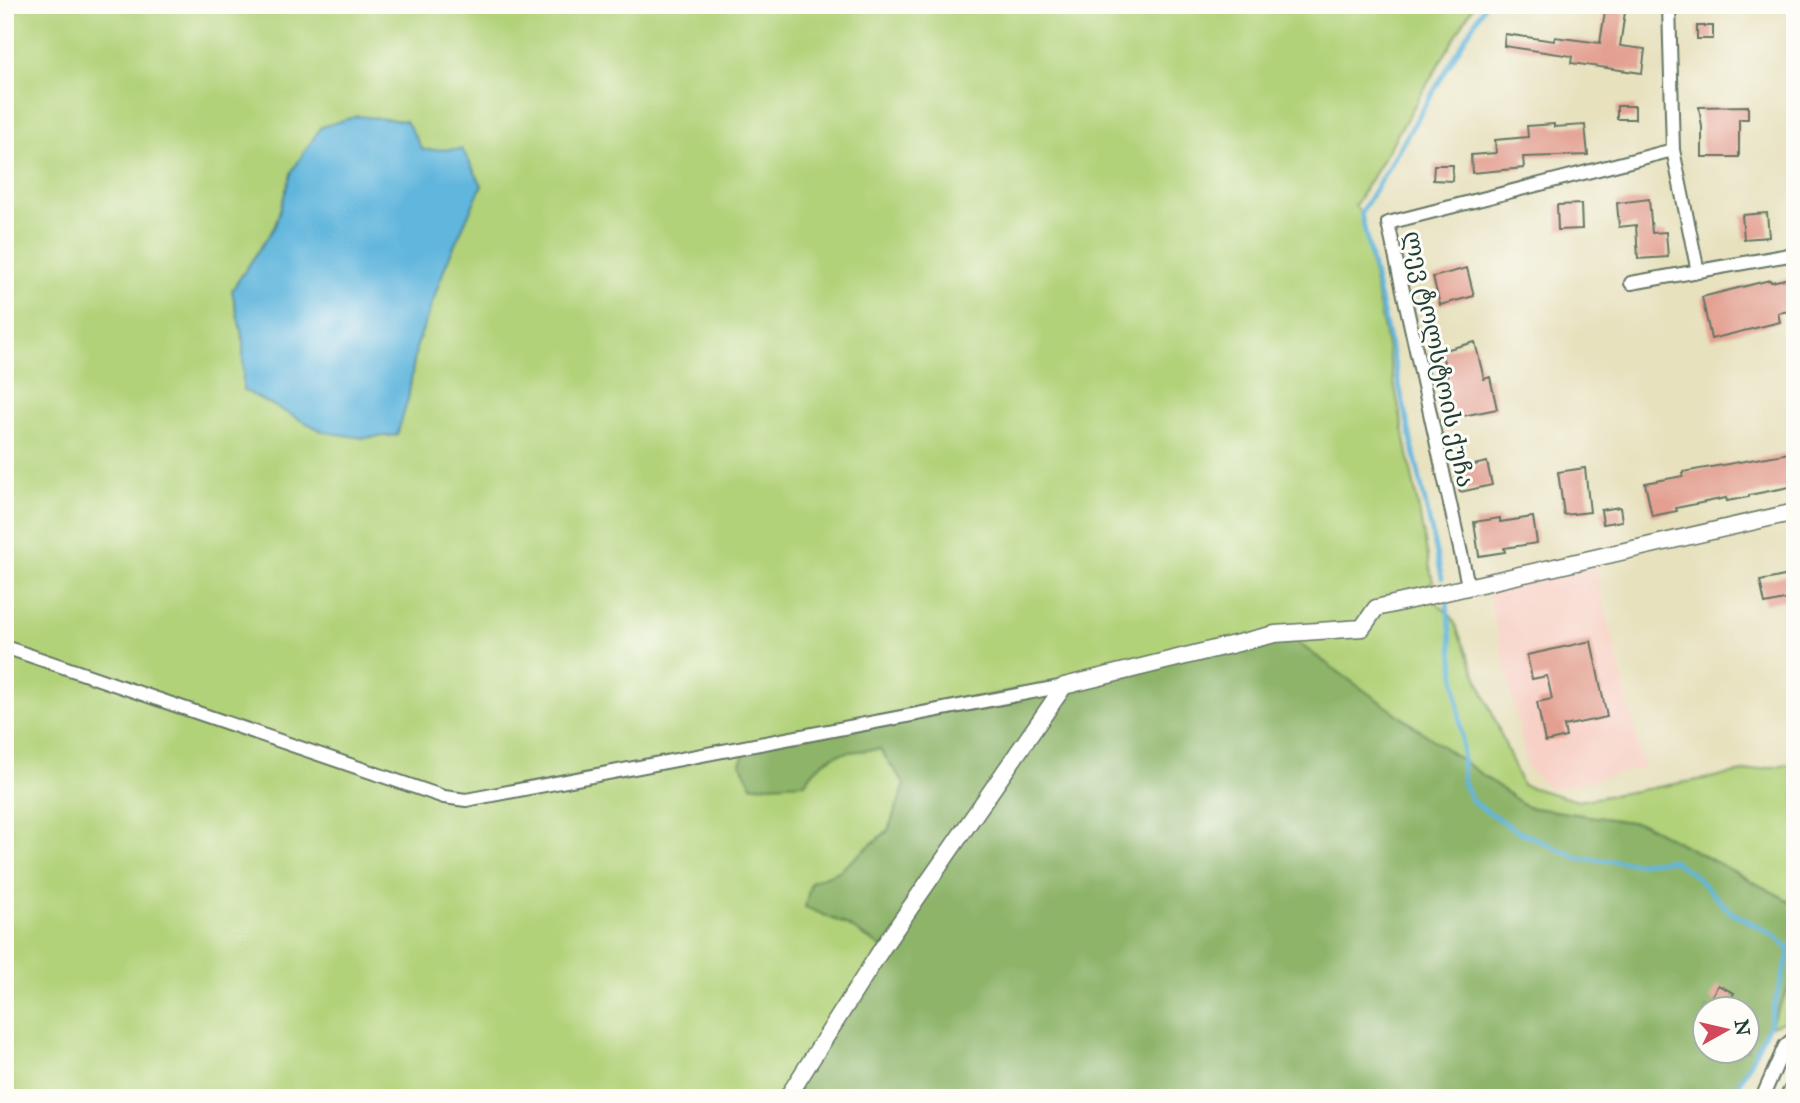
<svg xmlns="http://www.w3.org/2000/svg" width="1800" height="1103" font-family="'IM FELL Great Primer','Noto Serif Georgian',serif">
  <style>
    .built { fill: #f7d1c6 }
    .green { fill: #b2d279; stroke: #688856; stroke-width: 2; fill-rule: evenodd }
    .forest { fill: #8db469; stroke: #56784e; stroke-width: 2; fill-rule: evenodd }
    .water { fill: #60b6dd; stroke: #407a88; stroke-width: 2 }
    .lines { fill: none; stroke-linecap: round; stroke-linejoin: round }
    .stream { stroke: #60b6dd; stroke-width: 4.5 }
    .building { fill: #e3a092 }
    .minor-casing { stroke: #657664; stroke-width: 16 }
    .tertiary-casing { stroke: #657664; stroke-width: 19 }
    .minor { stroke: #fff; stroke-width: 12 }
    .tertiary { stroke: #fff; stroke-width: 16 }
    .labels { text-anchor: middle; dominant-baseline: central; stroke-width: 6; stroke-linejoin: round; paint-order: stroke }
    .street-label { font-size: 24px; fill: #1f3d34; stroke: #fdfcf7 }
  </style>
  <rect width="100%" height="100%" fill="#fdfcf7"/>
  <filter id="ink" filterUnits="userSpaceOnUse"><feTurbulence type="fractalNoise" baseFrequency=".0143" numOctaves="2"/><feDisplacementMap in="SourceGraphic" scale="14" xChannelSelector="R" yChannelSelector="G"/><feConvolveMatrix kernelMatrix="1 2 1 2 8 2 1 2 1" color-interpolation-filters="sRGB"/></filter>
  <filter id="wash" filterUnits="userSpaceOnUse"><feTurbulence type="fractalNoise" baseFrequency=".00686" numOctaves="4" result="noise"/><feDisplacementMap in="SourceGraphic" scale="28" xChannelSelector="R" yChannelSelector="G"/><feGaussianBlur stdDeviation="1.57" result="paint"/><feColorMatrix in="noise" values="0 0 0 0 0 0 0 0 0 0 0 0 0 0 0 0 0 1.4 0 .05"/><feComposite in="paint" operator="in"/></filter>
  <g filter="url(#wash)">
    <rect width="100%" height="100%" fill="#e7e1be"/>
    <path class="built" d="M 1595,567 L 1644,768 L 1551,789 L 1528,769 L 1488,591 Z"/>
    <path class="green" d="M 5,5 L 1474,5 L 1355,206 L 1361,213 L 1433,583 L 1376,608 L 1433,599 L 1452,617 L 1522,785 L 1578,801 L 1795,763 L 1795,904 L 1644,824 L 1527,807 L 1284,633 L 1064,686 L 747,747 L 815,768 L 838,753 L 880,749 L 905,785 L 888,830 L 839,871 L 811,882 L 806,907 L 845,924 L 883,947 L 787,1098 L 5,1098 ZM 292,171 L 482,185 L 446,264 L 416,348 L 408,399 L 243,390 L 243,340 L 232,291 L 275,226 Z
      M 1795,976 L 1795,1018 L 1768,1027 Z"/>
    <path class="forest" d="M 1284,633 L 1527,807 L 1644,824 L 1795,904 L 1795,976 L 1732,1098 L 787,1098 L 883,948 L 845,924 L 805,907 L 811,882 L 839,871 L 888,831 L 905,785 L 880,749 C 845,752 826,750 805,783 L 752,786 L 740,763 L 747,747 ZM 1706,1009 L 1748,1009 L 1748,1050 L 1706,1050 Z"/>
    <path class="water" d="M 357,116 L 406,121 L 423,150 L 462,149 L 482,185 L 446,264 L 416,348 L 408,399 L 397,435 L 364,438 L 324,432 L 243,390 L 243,340 L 232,290 L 275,226 L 292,171 L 321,127 Z"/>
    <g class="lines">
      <path class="stream" d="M 1442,578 L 1361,213 L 1485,5
        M 1447,603 L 1462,740 L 1463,783 L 1473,802 L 1514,829 L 1578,858 L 1638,863 L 1672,860 L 1693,874 L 1731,912 L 1774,935 L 1790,950 L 1768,1027 L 1732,1098"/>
    </g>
    <g id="blocks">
      <path class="building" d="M 1606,5 L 1626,5 L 1620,46 L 1645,49 L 1642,73 L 1571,63 L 1572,56 L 1504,46 L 1505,34 L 1554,41 L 1555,37 L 1600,43 Z
        M 1697,26 L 1713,26 L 1713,39 L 1697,39 Z
        M 1617,106 L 1635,106 L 1635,119 L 1617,119 Z
        M 1748,106 L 1748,119 L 1739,119 L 1739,157 L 1702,157 L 1702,127 L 1699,107 Z
        M 1554,124 L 1554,127 L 1585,125 L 1588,155 L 1523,157 L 1524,168 L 1472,173 L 1471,155 L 1496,153 L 1495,140 L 1528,137 L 1527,126 Z
        M 1434,165 L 1453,165 L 1452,181 L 1433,180 Z
        M 1649,199 L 1652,233 L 1666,232 L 1668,257 L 1638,259 L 1636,225 L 1619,227 L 1617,203 Z
        M 1581,204 L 1582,229 L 1558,230 L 1557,205 Z
        M 1767,213 L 1769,237 L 1744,239 L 1742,215 Z
        M 1467,268 L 1474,296 L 1440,305 L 1433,277 Z
        M 1795,277 L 1795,310 L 1778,313 L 1780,322 L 1711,339 L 1702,297 L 1770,280 L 1771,282 Z
        M 1475,342 L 1484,379 L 1490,377 L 1497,409 L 1448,419 L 1442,387 L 1450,386 L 1441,351 Z
        M 1795,452 L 1795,486 L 1749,495 L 1749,497 L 1727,501 L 1726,498 L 1676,508 L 1677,511 L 1652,516 L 1645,483 L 1683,476 L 1683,472 Z
        M 1487,462 L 1492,485 L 1460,492 L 1456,469 Z
        M 1585,468 L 1590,512 L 1564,515 L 1558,472 Z
        M 1620,507 L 1622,521 L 1603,524 L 1601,510 Z
        M 1533,517 L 1537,543 L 1504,548 L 1505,552 L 1479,556 L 1474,522 L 1500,518 L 1500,522 Z
        M 1789,575 L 1794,598 L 1765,604 L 1760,581 Z
        M 1591,641 L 1607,717 L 1564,726 L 1566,737 L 1545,742 L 1537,702 L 1552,699 L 1547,676 L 1532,679 L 1527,655 Z
        M 1718,985 L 1734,993 L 1726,1009 L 1710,999 Z
        M 1795,1070 L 1795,1098 L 1777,1098 Z"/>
    </g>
  </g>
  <g filter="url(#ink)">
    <use href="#blocks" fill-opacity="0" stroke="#657664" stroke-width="2"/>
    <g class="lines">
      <g class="minor-casing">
        <path id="minor" d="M 1669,5 L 1673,150 L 1698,272
          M 1631,283 L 1795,254
          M 1468,585 L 1388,223 L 1673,150
          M 5,647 L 444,797 L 466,800 L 1064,686
          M 1762,1098 L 1785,1046 L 1795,1037"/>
      </g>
      <g class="tertiary-casing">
        <path id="tertiary" d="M 787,1098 L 883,947 L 1064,686 L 1275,634 L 1362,628 L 1376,608 L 1795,512"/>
      </g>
      <use href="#minor" class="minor"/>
      <use href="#tertiary" class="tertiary"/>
    </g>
  </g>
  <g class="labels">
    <g class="street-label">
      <text transform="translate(1439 359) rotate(78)">ლევ ტოლსტოის ქუჩა</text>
    </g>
  </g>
  <rect width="1800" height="1103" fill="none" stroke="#fdfcf7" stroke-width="28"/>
  <g transform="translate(1726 1030) rotate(82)"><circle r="33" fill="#fdfcf7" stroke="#a4b0a9" stroke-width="2"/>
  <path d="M0-5L12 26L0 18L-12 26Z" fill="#d1495b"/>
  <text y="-10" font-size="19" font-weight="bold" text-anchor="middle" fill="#1f3d34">N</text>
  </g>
</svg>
